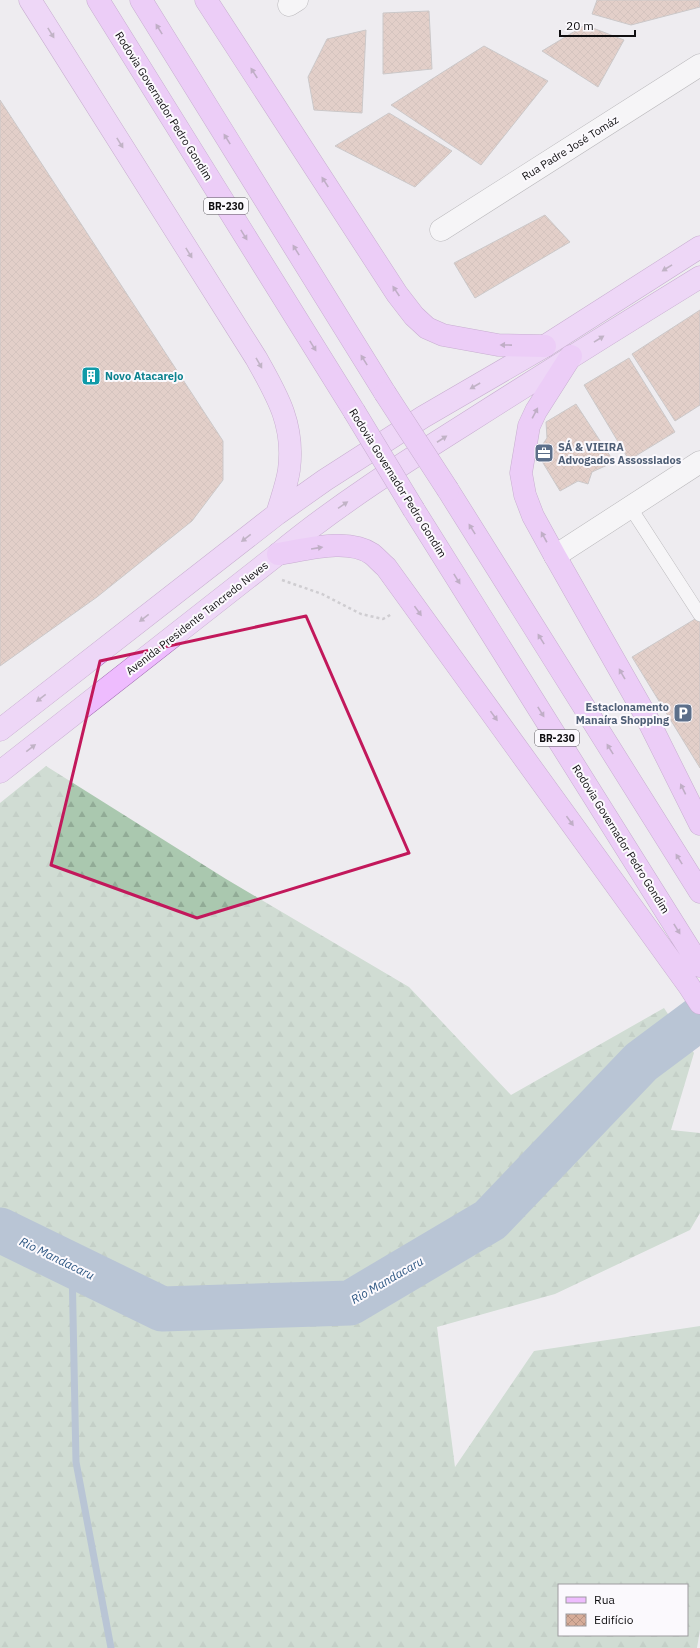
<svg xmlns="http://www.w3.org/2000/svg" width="700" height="1648" font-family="'IBM Plex Sans',sans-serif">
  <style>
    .forest { fill: url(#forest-firs); fill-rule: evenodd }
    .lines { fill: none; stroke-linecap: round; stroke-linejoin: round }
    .stream { stroke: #7995b4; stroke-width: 7 }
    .river { stroke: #7995b4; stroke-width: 45 }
    .building { fill: url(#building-cross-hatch); stroke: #a09b99 }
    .service-casing { stroke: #7c7b7e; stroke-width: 14 }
    .minor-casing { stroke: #7c7b7e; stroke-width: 23 }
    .tertiary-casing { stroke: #7c7b7e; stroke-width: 23 }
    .primary-casing { stroke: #9863aa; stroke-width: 23 }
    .trunk-casing { stroke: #9863aa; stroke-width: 23 }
    .path { stroke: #a8a6aa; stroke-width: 2.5; stroke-dasharray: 3 3; stroke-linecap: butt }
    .service { stroke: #fff; stroke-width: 13 }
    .minor { stroke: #fff; stroke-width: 22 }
    .tertiary { stroke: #fff; stroke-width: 22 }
    .primary { stroke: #eebcfe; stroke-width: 22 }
    .trunk { stroke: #e8a6fe; stroke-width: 22 }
    .trunk-bridge-casing { stroke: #9863aa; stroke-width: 23; stroke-linecap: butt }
    .trunk-bridge { stroke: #e8a6fe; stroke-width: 22 }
    .oneway { fill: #876293 }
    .oneway2 { fill: #8a6e93 }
    .marked { fill: none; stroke: #c2185b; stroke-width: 3; stroke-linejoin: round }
    .labels { text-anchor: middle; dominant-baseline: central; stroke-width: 4; stroke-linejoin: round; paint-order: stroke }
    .shield { fill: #fbf9fd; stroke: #565558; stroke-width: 1 }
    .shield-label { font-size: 10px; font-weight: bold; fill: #100f11 }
    .street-label { font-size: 11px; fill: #100f11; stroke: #fbf9fd }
    .culture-label { font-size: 11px; font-weight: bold; fill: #0d838f; stroke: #fbf9fd; text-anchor: start }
    .service-label { font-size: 11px; font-weight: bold; fill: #4e5e75; stroke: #fbf9fd; text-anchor: start }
    .water-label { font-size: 12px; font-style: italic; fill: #2b5581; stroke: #fbf9fd }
  </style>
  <defs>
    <pattern id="forest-firs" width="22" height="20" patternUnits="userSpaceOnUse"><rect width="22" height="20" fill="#aac8af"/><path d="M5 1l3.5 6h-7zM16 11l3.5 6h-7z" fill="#91ab96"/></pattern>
    <pattern id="building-cross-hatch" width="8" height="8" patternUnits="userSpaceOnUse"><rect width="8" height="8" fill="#d6ac99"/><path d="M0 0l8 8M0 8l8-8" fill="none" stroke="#b79383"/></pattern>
  </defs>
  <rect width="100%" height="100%" fill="#eeecf0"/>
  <path class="forest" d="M 46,766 L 226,879 L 409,987 L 511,1095 L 664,1008 L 694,1053 L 671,1130 L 700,1133 L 700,1213 L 690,1230 L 555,1294 L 437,1327 L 455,1467 L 534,1351 L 700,1326 L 700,1630 L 697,1648 L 0,1648 L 0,803 ZM 559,1585 L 687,1585 L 687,1635 L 559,1635 Z"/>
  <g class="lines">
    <path class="stream" d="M 72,1265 L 76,1462 L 111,1648"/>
    <path class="river" d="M 0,1230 L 162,1309 L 350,1303 L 490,1220 L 641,1062 L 700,1018"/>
  </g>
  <path class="building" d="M 597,0 L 700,0 L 700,7 L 631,25 L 592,14 Z
    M 429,11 L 432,69 L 383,74 L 383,13 Z
    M 585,25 L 624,40 L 598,87 L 542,51 Z
    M 366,30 L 362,113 L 314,110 L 308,77 L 327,39 Z
    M 484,46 L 548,81 L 481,165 L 391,105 Z
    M 0,100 L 223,441 L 223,480 L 192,521 L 97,597 L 0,666 Z
    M 389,113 L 452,151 L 415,187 L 335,146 Z
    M 545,215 L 570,242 L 475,298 L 454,263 Z
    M 700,310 L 700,405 L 675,421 L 632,354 Z
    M 629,358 L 675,432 L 629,460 L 584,385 Z
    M 576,404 L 614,462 L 592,472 L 588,484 L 578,481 L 560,491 L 537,453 L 547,438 L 546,422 Z
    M 700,616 L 700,768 L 632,657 Z"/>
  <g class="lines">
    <g class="service-casing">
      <path id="service" d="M 630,507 L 700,615"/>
    </g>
    <g class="minor-casing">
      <path id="minor" d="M 289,5 L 297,0
        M 441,230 L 700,65"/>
    </g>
    <g class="tertiary-casing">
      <path id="tertiary" d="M 555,556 L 700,462"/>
    </g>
    <g class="primary-casing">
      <path id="primary" d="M 30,0 L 256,358 C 277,395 295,425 289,470 C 287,484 281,500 277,514
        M 0,730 L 277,514 L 325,480 L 423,417 L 545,346 L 700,247
        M 0,772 L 278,554 C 337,505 402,464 467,423 C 544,374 622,325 700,277"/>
    </g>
    <g class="trunk-casing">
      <path id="trunk" d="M 98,0 L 354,411
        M 141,0 L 385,393
        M 206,0 L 397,294 L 414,316 L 427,328 L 443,335 L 498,345 L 545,346
        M 571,356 L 536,411 L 529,426 L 521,473 L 525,495 L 533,516 L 555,556 L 646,716 L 700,824
        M 448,490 L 700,892
        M 414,510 L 700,966
        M 278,554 C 305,550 348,537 372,554 C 377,558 381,563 386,567 L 689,986 L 700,1003"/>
    </g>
    <path class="path" d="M 282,580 L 322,594 L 361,614 L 383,619 L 392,614"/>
    <use href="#service" class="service"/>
    <use href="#minor" class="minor"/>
    <use href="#tertiary" class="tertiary"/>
    <use href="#primary" class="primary"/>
    <use href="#trunk" class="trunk"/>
    <g class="trunk-bridge-casing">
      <path id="trunk-bridge" d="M 385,393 L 448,490
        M 354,411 L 414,510"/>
    </g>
    <use href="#trunk-bridge" class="trunk-bridge"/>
  </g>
  <defs><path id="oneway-solid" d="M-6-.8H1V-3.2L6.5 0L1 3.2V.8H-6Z"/></defs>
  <g class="oneway">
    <use href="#oneway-solid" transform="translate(159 29) rotate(-122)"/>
    <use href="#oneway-solid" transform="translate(254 73) rotate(-123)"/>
    <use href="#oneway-solid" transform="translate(227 139) rotate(-122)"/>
    <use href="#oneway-solid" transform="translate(325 182) rotate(-123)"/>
    <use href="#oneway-solid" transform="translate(244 235) rotate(58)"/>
    <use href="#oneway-solid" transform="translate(296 250) rotate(-122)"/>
    <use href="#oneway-solid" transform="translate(396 291) rotate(-124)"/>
    <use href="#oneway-solid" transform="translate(506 345) rotate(-179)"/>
    <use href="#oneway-solid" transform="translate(313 346) rotate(58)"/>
    <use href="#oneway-solid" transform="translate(364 360) rotate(-122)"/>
    <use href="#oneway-solid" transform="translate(535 413) rotate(-62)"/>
    <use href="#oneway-solid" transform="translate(472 529) rotate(-122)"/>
    <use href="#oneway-solid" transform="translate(544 537) rotate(-119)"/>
    <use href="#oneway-solid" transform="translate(317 548) rotate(-9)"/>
    <use href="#oneway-solid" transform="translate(457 579) rotate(58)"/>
    <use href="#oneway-solid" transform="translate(418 611) rotate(54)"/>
    <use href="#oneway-solid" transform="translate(541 639) rotate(-122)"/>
    <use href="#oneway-solid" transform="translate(622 674) rotate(-120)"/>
    <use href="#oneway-solid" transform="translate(541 712) rotate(58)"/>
    <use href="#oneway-solid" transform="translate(494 716) rotate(54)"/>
    <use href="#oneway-solid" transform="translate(610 749) rotate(-122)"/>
    <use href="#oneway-solid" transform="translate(683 789) rotate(-116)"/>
    <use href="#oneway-solid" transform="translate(570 821) rotate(54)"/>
    <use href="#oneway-solid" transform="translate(679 859) rotate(-122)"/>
    <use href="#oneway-solid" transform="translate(677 929) rotate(58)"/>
  </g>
  <g class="oneway2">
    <use href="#oneway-solid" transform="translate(51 33) rotate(58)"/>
    <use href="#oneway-solid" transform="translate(120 143) rotate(58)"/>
    <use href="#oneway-solid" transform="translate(189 253) rotate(58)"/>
    <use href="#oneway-solid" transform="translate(667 268) rotate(148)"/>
    <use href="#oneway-solid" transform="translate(599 339) rotate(-32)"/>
    <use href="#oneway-solid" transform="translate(259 363) rotate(60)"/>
    <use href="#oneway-solid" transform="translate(475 386) rotate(150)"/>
    <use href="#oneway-solid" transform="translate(442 439) rotate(-33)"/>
    <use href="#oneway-solid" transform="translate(343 505) rotate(-34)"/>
    <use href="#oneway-solid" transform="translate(246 538) rotate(142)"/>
    <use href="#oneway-solid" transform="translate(144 618) rotate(142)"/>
    <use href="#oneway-solid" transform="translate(41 698) rotate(142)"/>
    <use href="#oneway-solid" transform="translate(31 748) rotate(-38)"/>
  </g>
  <path d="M0 0H700V1648H0ZM 306,616 L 409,853 L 197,918 L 51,865 L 100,661 Z" fill="#eeecf0" fill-opacity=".55" fill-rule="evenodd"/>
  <path class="marked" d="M 306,616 L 409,853 L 197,918 L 51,865 L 100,661 Z"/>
  <defs>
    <g id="building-square" transform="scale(1)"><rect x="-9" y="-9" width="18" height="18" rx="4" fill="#0f9aa8" stroke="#fbf9fd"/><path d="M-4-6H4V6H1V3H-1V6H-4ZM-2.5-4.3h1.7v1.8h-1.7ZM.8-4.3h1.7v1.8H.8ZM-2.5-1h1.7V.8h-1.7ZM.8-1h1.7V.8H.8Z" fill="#fff"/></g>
    <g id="office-square" transform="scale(1)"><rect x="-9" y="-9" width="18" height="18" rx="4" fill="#5c6f8a" stroke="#fbf9fd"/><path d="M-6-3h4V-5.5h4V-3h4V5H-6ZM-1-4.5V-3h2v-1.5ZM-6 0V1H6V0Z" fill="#fff"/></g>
    <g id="parking-square" transform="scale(1)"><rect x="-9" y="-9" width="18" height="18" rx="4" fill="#5c6f8a" stroke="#fbf9fd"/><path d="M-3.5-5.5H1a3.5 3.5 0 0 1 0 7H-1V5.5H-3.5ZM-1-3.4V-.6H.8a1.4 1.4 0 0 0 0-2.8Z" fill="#fff"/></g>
  </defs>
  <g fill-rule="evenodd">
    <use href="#building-square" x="91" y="376"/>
    <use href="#office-square" x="544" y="453"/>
    <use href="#parking-square" x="683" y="713"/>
  </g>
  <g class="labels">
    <g class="shield">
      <rect x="204" y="198" width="44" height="16" rx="3"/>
      <rect x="535" y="730" width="44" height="16" rx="3"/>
    </g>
    <g class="shield-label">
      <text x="226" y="206">BR-230</text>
      <text x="557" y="738">BR-230</text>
    </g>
    <g class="street-label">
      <text transform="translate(164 106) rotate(58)">Rodovia Governador Pedro Gondim</text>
      <text transform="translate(570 148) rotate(-32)">Rua Padre José Tomáz</text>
      <text transform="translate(398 483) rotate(58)">Rodovia Governador Pedro Gondim</text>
      <text transform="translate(197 618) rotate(-38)">Avenida Presidente Tancredo Neves</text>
      <text transform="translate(621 839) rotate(58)">Rodovia Governador Pedro Gondim</text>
    </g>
    <g class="culture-label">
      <text x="105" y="376">Novo Atacarejo</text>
    </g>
    <g class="service-label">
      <text x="558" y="447">SÁ &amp; VIEIRA<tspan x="558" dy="13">Advogados Assossiados</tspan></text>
      <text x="669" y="707" text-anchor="end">Estacionamento<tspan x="669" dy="13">Manaíra Shopping</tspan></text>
    </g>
    <g class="water-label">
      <text transform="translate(57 1258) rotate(26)">Rio Mandacaru</text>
      <text transform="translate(387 1280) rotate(-30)">Rio Mandacaru</text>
    </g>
  </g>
  <rect x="558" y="1584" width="130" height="52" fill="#fbf9fd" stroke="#9d9b9f"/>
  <rect x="566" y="1597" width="20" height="6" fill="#eebcfe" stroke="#9d9b9f"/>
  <text x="594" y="1604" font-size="12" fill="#100f11">Rua</text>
  <rect x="566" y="1614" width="20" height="12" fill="url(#building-cross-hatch)" stroke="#9d9b9f"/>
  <text x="594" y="1624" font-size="12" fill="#100f11">Edifício</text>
  <path d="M560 30v6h75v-6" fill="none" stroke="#100f11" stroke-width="2"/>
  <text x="566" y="30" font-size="12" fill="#100f11" stroke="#fbf9fd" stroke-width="3" paint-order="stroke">20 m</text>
</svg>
